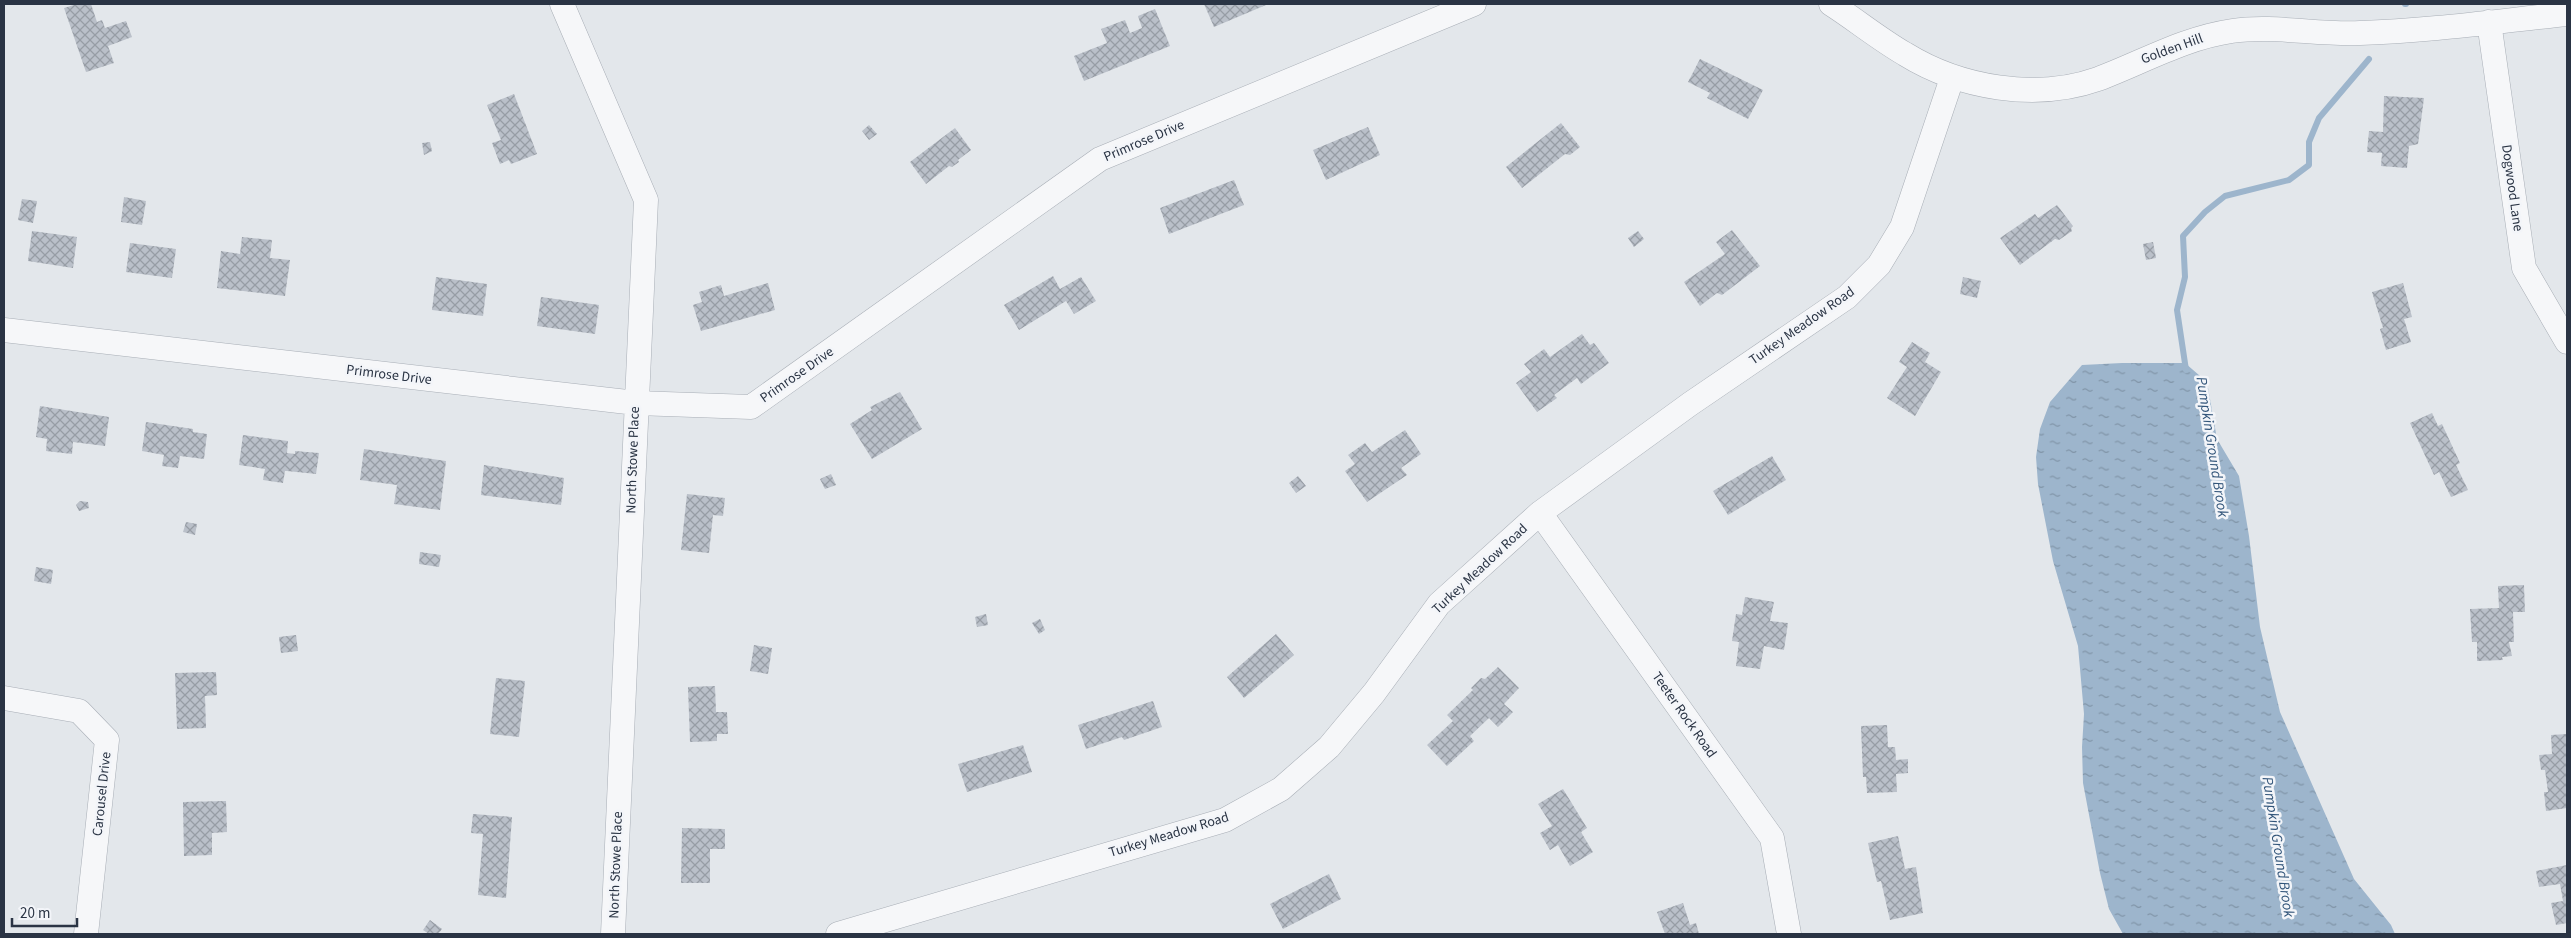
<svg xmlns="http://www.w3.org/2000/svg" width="2571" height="938" font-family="'Source Sans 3',sans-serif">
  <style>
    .water { fill: url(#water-ripples) }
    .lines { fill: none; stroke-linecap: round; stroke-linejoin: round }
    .stream { stroke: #9db5cc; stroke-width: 6 }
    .building { fill: url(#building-cross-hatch) }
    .minor-casing { stroke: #a8aeb6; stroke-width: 25 }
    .minor { stroke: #f6f7f9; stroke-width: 24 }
    .labels { text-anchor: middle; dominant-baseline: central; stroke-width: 5; stroke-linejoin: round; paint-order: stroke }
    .street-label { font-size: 14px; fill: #2a3444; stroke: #f3f5f9 }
    .water-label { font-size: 15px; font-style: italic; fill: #32557a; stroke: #f3f5f9 }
  </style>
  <defs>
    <pattern id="water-ripples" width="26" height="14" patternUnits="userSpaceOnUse" patternTransform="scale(1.25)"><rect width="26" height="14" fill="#9db5cc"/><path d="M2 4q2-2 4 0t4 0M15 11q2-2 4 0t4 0" fill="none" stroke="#8094a7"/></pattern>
    <pattern id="building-cross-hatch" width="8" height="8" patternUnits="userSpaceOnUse" patternTransform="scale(1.25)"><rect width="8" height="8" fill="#bac0c9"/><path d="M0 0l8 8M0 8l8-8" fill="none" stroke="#979da5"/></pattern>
  </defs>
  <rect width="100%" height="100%" fill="#e3e7eb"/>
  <path class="water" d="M 2122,363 L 2185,363 L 2207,382 L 2217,439 L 2239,476 L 2249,536 L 2260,627 L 2280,712 L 2354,879 L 2391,925 L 2395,934 L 2123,934 L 2109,909 L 2100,873 L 2083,783 L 2082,747 L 2084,714 L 2078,646 L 2053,561 L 2038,484 L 2036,457 L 2040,429 L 2050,402 L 2082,365 Z"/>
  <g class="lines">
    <path class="stream" d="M 2405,4 L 2406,4
      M 2186,370 L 2177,310 L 2185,277 L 2183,236 L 2205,212 L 2225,196 L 2289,180 L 2309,165 L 2309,142 L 2319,118 L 2369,59"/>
  </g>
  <path class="building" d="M 77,4 L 91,4 L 97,22 L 102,20 L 105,28 L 126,21 L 132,37 L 108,46 L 114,63 L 86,72 L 64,8 Z
    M 1204,4 L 1265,4 L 1266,5 L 1214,27 Z
    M 1155,9 L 1170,46 L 1084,81 L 1074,56 L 1107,43 L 1101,29 L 1125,20 L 1130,33 L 1142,28 L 1138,16 Z
    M 1700,59 L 1763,90 L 1748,119 L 1707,98 L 1710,93 L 1688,82 Z
    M 514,94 L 537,154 L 511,164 L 509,160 L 500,164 L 492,143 L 501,140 L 487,105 Z
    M 2384,96 L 2424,98 L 2418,144 L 2409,146 L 2407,168 L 2381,166 L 2382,153 L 2367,152 L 2369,131 L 2383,132 Z
    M 1561,123 L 1580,147 L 1570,155 L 1565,154 L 1522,188 L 1506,167 Z
    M 869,125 L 877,134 L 869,140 L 862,131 Z
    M 1368,127 L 1380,155 L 1326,180 L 1313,150 Z
    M 955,128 L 971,150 L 958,160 L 959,162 L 952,167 L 949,166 L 926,184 L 910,162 Z
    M 430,142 L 432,151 L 424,155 L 422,143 Z
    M 1234,180 L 1244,205 L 1169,234 L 1160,208 Z
    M 124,197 L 146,201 L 142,225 L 121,222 Z
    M 22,199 L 37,201 L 33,223 L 18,220 Z
    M 2057,205 L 2073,226 L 2071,228 L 2072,231 L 2059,240 L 2055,239 L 2020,265 L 2000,238 L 2035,214 L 2038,218 Z
    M 1732,230 L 1760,266 L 1722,295 L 1717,293 L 1700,306 L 1684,282 L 1725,254 L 1716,242 Z
    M 32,231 L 77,237 L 73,268 L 28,261 Z
    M 1638,231 L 1644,239 L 1634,247 L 1628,238 Z
    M 242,237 L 272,240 L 270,258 L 290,260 L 285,296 L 217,288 L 221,251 L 240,254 Z
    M 2153,242 L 2156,258 L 2146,260 L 2143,244 Z
    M 130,243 L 176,249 L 172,278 L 126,272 Z
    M 1053,276 L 1060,289 L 1081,277 L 1096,301 L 1074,314 L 1066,301 L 1019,330 L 1004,305 Z
    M 436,277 L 487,284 L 483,316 L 432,310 Z
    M 1963,277 L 1981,281 L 1977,298 L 1960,294 Z
    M 768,283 L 775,310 L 701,331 L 693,305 L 702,302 L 699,292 L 721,285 L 724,296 Z
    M 2403,283 L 2412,317 L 2404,319 L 2411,342 L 2386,350 L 2380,329 L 2383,328 L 2372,292 Z
    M 541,297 L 599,305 L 595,334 L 537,326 Z
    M 1582,334 L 1590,345 L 1594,343 L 1609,363 L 1581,384 L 1577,378 L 1554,395 L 1557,398 L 1537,412 L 1516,383 L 1531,372 L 1524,364 L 1544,349 L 1550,357 Z
    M 1912,342 L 1930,353 L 1925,362 L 1941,372 L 1915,416 L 1887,398 L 1907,367 L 1899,362 Z
    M 900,392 L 922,429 L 872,459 L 850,424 L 872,410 L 870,407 Z
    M 40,406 L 109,417 L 105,446 L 73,442 L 72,454 L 46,451 L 47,439 L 36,437 Z
    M 2432,413 L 2438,426 L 2442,424 L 2460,463 L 2456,465 L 2468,490 L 2451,497 L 2439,472 L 2434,475 L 2410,423 Z
    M 146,422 L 193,429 L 193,432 L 207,434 L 204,459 L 180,456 L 178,468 L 162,466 L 164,455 L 142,451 Z
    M 1405,430 L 1421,454 L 1401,468 L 1407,475 L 1367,502 L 1345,471 L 1355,464 L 1348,455 L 1365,443 L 1372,452 Z
    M 243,435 L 288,441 L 287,453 L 295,454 L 295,451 L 319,453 L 316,474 L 287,471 L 285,471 L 283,483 L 263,480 L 265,469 L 239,465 Z
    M 364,449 L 446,461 L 440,510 L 394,504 L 397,485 L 360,480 Z
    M 1772,456 L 1786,480 L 1728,515 L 1713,491 Z
    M 484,465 L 564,478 L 561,505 L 481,495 Z
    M 831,474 L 836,485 L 825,489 L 820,479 Z
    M 1298,476 L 1306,486 L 1296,493 L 1289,483 Z
    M 687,494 L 725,498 L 723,516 L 713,515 L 709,553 L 681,550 Z
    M 80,501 L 88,502 L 89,508 L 79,511 L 76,505 Z
    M 186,522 L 197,524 L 195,535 L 183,532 Z
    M 420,552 L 441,555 L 439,567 L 419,564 Z
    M 36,567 L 53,570 L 51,584 L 34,581 Z
    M 2524,585 L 2525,612 L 2513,612 L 2514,642 L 2509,642 L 2512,656 L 2502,657 L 2503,660 L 2477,661 L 2477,642 L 2472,642 L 2470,609 L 2499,608 L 2498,586 Z
    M 1745,597 L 1774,602 L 1770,621 L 1788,623 L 1784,650 L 1764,646 L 1760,669 L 1736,666 L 1739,642 L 1732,641 L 1736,614 L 1742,615 Z
    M 986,614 L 988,625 L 977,627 L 975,617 Z
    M 1040,619 L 1045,630 L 1039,634 L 1032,623 Z
    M 1276,634 L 1294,655 L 1244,698 L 1227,677 Z
    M 296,635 L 298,651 L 281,653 L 279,637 Z
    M 754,645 L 772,648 L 768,674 L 750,671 Z
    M 1498,667 L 1519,688 L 1504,704 L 1513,712 L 1498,727 L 1489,718 L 1470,736 L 1474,741 L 1447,766 L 1427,745 L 1453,721 L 1447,715 L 1473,690 L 1471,688 L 1481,678 L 1485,679 Z
    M 216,672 L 217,695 L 205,696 L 206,728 L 177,729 L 175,673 Z
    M 496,678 L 525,681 L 519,737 L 490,734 Z
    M 715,686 L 716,712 L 727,712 L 728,734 L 717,734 L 717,741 L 690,742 L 688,687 Z
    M 1153,701 L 1162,727 L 1124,740 L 1122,737 L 1086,749 L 1078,725 Z
    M 1887,725 L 1888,747 L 1895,747 L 1896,760 L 1908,759 L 1908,773 L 1896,774 L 1897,792 L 1867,793 L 1866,777 L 1863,777 L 1861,726 Z
    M 2567,734 L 2567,808 L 2546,811 L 2544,792 L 2548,792 L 2545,770 L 2541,770 L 2539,755 L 2552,754 L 2551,735 Z
    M 1023,745 L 1032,772 L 967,792 L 958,764 Z
    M 1563,789 L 1587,828 L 1581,832 L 1593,852 L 1570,866 L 1558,845 L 1550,850 L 1540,833 L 1552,826 L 1538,804 Z
    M 226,801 L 227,832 L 212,833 L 212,855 L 184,856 L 183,802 Z
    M 473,814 L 512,817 L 506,898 L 478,895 L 483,834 L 471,833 Z
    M 682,828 L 725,829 L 725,849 L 710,849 L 710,883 L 681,883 Z
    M 1898,836 L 1905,869 L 1916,867 L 1923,913 L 1890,920 L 1881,881 L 1877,882 L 1868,843 Z
    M 2567,865 L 2567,923 L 2556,925 L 2551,903 L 2563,901 L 2560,884 L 2539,887 L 2536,871 Z
    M 1329,874 L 1341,899 L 1283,929 L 1270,904 Z
    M 1683,903 L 1690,925 L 1696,923 L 1699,934 L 1665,934 L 1657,912 Z
    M 430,920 L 442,929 L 438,934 L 429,934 L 423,930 Z"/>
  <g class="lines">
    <g class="minor-casing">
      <path id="minor" d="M 562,4 L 646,200 L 613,934
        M 1831,4 C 1856,20 1879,39 1905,54 C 1960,88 2036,101 2098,79 C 2143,62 2184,38 2232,31 C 2274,25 2317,35 2360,33 C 2429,31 2499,21 2567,14
        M 2489,22 L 2524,268 L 2567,342
        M 4,330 L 636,403 L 751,407 L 1100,159 L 1474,4
        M 1540,513 L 1772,838 L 1789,934
        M 4,698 L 79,711 L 107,740 L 86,934
        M 838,934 L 1225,820 L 1281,789 L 1329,747 L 1374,693 L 1439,604 L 1540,513 L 1690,404 L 1847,297 L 1879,265 L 1902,227 L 1952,78"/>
    </g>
    <use href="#minor" class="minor"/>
  </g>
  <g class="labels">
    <g class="street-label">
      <text transform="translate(2172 49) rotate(-20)">Golden Hill</text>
      <text transform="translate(1144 141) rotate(-23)">Primrose Drive</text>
      <text transform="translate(2512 188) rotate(82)">Dogwood Lane</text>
      <text transform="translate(1802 326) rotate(-35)">Turkey Meadow Road</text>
      <text transform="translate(389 375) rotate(7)">Primrose Drive</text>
      <text transform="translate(797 375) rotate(-35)">Primrose Drive</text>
      <text transform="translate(633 460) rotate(-88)">North Stowe Place</text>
      <text transform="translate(1480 569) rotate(-43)">Turkey Meadow Road</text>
      <text transform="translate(1684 715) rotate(55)">Teeter Rock Road</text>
      <text transform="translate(102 794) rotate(-84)">Carousel Drive</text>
      <text transform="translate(1169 835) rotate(-17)">Turkey Meadow Road</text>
      <text transform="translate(616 865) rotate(-88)">North Stowe Place</text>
    </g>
    <g class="water-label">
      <text transform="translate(2212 447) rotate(81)">Pumpkin Ground Brook</text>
      <text transform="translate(2278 847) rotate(81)">Pumpkin Ground Brook</text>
    </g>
  </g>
  <rect width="2571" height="938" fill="none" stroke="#2a3444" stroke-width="10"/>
  <path d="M12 918v8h65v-8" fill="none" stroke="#2a3444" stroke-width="2.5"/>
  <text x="20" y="918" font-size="15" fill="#2a3444" stroke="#f3f5f9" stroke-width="4" paint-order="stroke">20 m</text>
</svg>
